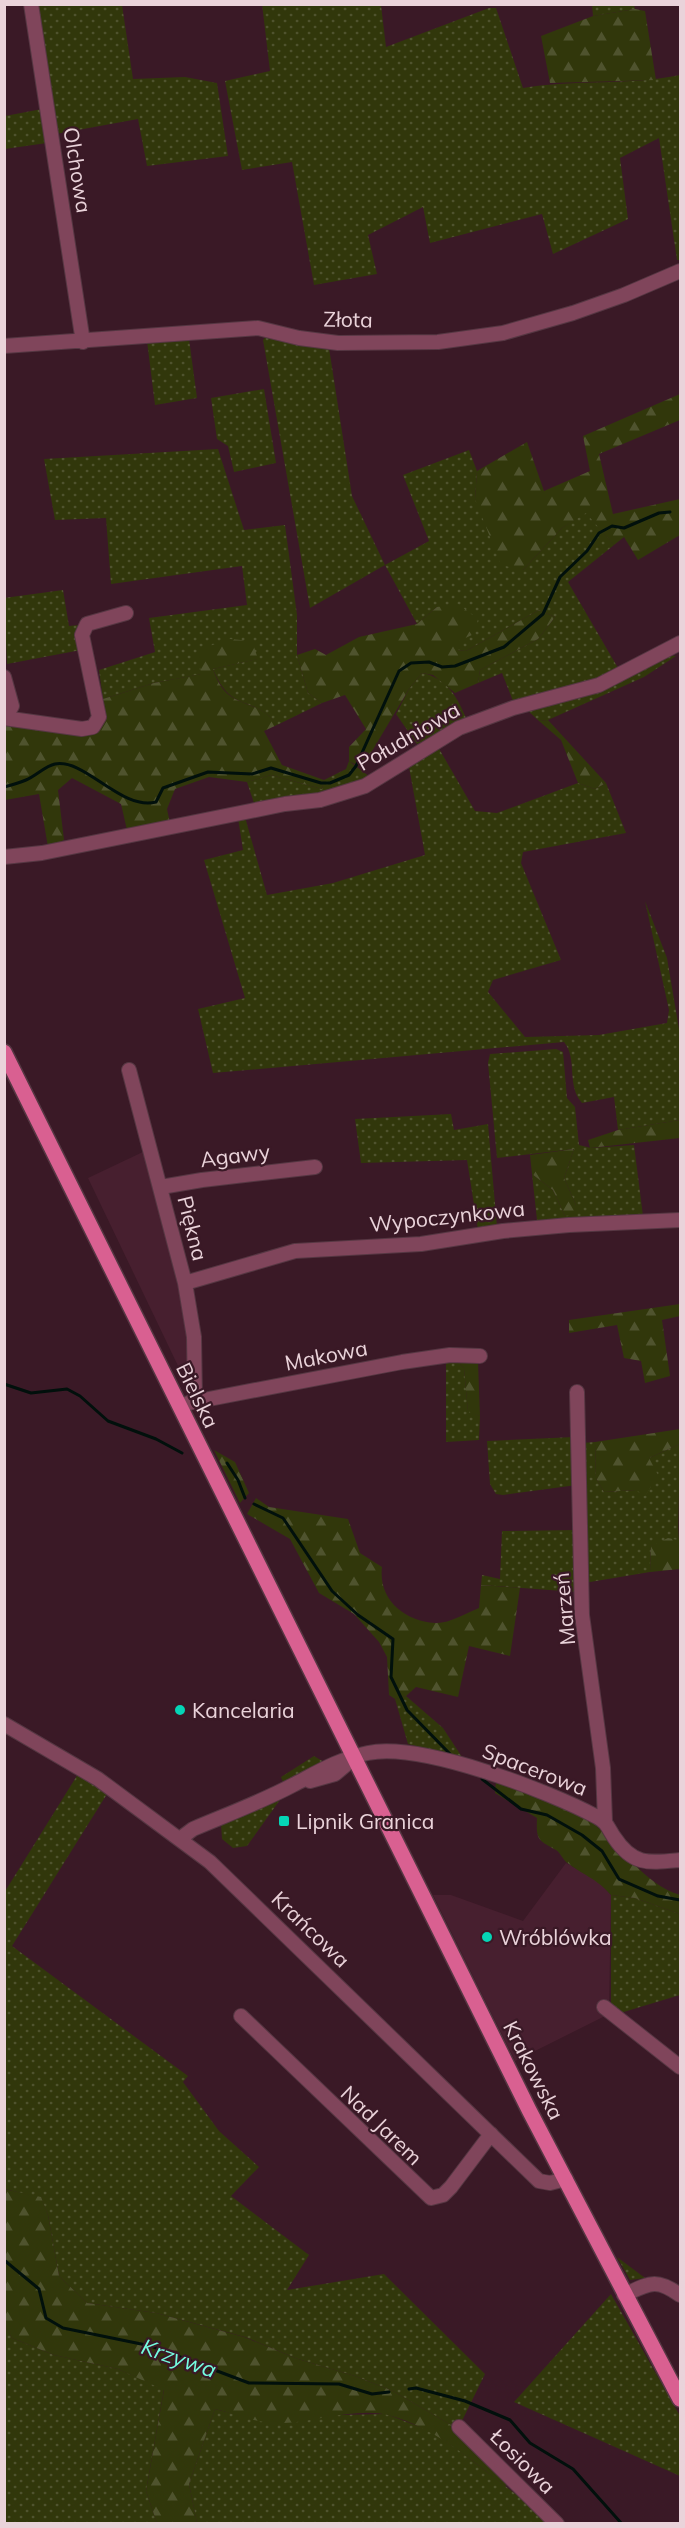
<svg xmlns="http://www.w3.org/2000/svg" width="685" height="2528" font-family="Mulish,sans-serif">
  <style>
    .built { fill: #471f2f }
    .grass { fill: url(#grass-dots) }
    .forest { fill: url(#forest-firs) }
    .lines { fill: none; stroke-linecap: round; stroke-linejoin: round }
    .stream { stroke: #01100c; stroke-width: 3 }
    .minor-casing { stroke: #563743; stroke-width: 16 }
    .major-casing { stroke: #563743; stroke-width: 18 }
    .minor { stroke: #80455b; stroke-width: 14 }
    .major { stroke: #d96091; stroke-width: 15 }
    .poi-dot { fill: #05d5b6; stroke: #3a1926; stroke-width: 2 }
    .labels { text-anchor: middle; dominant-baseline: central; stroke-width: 4.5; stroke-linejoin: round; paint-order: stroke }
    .street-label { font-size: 21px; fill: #ead3da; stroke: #3a1926 }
    .poi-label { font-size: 21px; fill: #ead3da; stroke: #3a1926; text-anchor: start }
    .water-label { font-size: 22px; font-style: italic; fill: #74fcdf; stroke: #3a1926 }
  </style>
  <defs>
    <pattern id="grass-dots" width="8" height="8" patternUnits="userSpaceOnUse" patternTransform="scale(1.5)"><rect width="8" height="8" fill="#31370b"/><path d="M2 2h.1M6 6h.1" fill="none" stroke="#4f532e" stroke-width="1.8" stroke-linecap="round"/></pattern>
    <pattern id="forest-firs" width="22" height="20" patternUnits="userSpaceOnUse" patternTransform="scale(1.5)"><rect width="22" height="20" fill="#31370b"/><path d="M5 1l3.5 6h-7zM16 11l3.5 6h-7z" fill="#4f532e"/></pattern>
  </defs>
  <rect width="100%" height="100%" fill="#3a1926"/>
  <path class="built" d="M 147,1150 L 188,1328 L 189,1365 L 180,1370 L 88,1178 Z
    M 566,1863 L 598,1881 L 611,1895 L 609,2014 L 515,2061 L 433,1895 L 451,1895 L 523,1921 Z"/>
  <path class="grass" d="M 262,4 L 381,5 L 386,47 L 489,8 L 496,8 L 523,88 C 575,79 629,86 680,75 L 680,260 L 677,260 L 659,138 L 620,158 L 628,219 L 553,254 L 542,214 L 430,243 L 423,207 L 368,235 L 377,274 L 314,285 L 292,162 L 242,170 L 225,81 L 270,71 Z
    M 38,5 L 122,5 L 133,79 L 185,77 L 217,83 L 228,156 L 147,166 L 138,119 L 56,134 Z
    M 592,5 L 634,5 L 635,9 L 593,16 Z
    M 42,109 L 47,143 L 5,149 L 5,116 Z
    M 268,334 L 329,348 L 352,496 L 385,565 L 429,541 L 403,475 L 469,450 L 477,471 L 475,499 L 523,570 L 562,528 L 586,512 L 614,545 L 568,582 L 618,668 L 599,679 L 513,701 L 502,673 L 478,683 L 480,670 L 538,639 L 555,617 L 539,610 L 466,651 L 457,650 L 457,642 L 437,607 L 417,624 L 385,565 L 310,608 L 263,340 Z
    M 189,339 L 197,398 L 155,405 L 147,341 Z
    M 264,389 L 276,463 L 234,472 L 228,446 L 217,439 L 211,398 Z
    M 218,449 L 244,530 L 285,525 L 297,615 L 297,655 L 308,693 L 322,703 L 277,725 C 255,694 231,715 213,669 L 257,659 L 251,641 L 202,674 L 154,683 L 103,699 L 99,670 L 155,652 L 149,618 L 247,605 L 242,566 L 111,584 L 106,518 L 55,520 L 44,459 Z
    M 63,590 L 69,626 L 79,625 L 81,650 L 7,664 L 4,598 Z
    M 664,655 L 676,656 L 644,677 L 548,720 L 539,721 L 526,709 Z
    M 422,673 C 448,678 458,699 467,720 L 417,744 L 396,714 L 409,689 Z
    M 438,747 L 475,811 L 497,813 L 578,783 L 595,789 L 606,783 L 626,833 L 523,852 L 521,863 L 561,960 L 493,980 L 488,992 L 525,1037 L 599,1035 L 667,1023 L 669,1010 L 645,901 L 667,958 L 680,1035 L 680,1120 L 618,1130 L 614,1097 L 582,1103 C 566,1085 578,1059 564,1042 L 213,1073 L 198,1009 L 245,998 L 204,860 L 243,850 L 238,818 L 245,817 L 267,895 L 333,883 L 425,855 L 409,767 Z
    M 349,761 L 370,777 L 320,794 L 254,803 L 247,782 L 271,775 L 322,789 L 324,780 L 346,769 Z
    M 556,1049 L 563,1052 L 567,1098 L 575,1107 L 579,1145 L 591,1148 L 634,1145 L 643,1216 L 537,1220 L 532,1174 L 553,1190 L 565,1216 L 576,1205 L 564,1178 L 574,1149 L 497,1158 L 488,1063 L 490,1054 Z
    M 451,1114 L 454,1130 L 488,1124 L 497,1227 L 478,1230 L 467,1160 L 361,1163 L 355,1119 Z
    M 463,1357 L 460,1364 L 464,1368 L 468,1411 L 480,1416 L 479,1440 L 446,1442 L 446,1359 Z
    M 574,1437 L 577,1485 L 503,1495 L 496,1494 L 490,1484 L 487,1441 Z
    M 595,1442 L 596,1478 L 604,1492 L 636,1490 L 649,1458 L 680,1444 L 678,1541 L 651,1546 L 650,1572 L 584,1583 L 582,1443 Z
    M 576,1530 L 577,1592 L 481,1585 L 482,1575 L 500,1579 L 502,1531 Z
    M 406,1696 L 443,1728 L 462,1757 L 408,1744 L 395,1699 Z
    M 314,1756 L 324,1762 L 286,1783 L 283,1782 L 281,1777 Z
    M 78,1774 L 107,1794 L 12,1946 L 188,2076 L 183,2082 L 219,2131 L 259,2167 L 231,2196 L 309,2255 L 287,2290 L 384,2274 L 485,2374 L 458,2429 L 393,2391 L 355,2376 L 298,2359 L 245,2337 L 156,2313 L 87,2303 L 59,2276 L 48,2215 L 41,2198 L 5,2189 L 4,1893 Z
    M 282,1797 L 247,1846 L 233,1848 L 222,1839 L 221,1824 Z
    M 611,1895 L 635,1898 L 680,1914 L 680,1995 L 617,2014 L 611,2009 Z
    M 617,2257 L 645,2278 L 630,2280 Z
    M 611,2294 L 680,2416 L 680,2476 L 514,2402 Z
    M 4,2324 L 12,2338 L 54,2355 L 118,2369 L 164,2389 L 146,2491 L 157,2523 L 5,2523 Z
    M 215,2409 L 246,2417 L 386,2414 L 428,2430 L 456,2448 L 553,2523 L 197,2523 L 189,2484 Z"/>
  <path class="forest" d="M 635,9 L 645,11 L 656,80 L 550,83 L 541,36 L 593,16 Z
    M 680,394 L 680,420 L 599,454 L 613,514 L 680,499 L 680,535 L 638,560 L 624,537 L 614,545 L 586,513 L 562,528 L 523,570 L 501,565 L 475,499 L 477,471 L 527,442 L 544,491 L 590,471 L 583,436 Z
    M 458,604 L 478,619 L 474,634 L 457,642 L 457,650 L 466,651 L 539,610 L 555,617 L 538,639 L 480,670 L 478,683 L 455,693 L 433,675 L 422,673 L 409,689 L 362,768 L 349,761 L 349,747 L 366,729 L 345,695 L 322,703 L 308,693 L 297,655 L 315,649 L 326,655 L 359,637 L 417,624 L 437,607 Z
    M 230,639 L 252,641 L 258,659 L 213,669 C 227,713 256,695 277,725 L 264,731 L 282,765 L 324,780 L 322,789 L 271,775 L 247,782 L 209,777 L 175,789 L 167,809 L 170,823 L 127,830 L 121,804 L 72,778 L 58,790 L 64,840 L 48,847 L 39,794 L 5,800 L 5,722 L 85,733 L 102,718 L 103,699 L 154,683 L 201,674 L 198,650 Z
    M 548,720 L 606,783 L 595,789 L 578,783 L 561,740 L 539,721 Z
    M 680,1120 L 680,1138 L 590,1148 L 588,1140 L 618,1130 Z
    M 574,1149 L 564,1178 L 576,1205 L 574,1215 L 565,1216 L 553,1190 L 532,1174 L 530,1155 Z
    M 680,1304 L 680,1316 L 662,1320 L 670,1376 L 645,1383 L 641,1361 L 624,1358 L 617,1325 L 569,1333 L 569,1320 Z
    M 463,1357 L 478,1362 L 480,1416 L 468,1412 L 464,1368 L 460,1364 Z
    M 680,1429 L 680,1444 L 649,1458 L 658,1475 L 645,1496 L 636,1490 L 604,1492 L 596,1478 L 595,1442 Z
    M 214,1450 L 235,1462 L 249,1493 L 240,1503 Z
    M 256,1498 L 269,1507 L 348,1519 L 360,1553 L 382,1567 C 378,1599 404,1621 435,1623 C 448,1624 467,1613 479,1608 L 481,1585 L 520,1588 L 510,1656 L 469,1646 L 458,1697 L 416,1687 L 406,1696 L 395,1699 L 389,1695 L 387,1657 L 379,1642 L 354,1614 L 319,1593 L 290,1539 L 247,1514 Z
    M 680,1514 L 680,1569 L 650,1572 L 651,1546 L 668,1538 L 678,1540 Z
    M 496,1781 C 529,1793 566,1800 593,1823 C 623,1847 642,1883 680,1895 L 680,1914 L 635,1898 L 611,1895 C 597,1879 585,1876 569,1864 C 563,1861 561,1853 556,1850 C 538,1840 536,1840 537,1818 L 495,1793 Z
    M 4,2189 L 41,2197 L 48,2215 L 59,2276 L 87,2303 L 156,2313 L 244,2337 L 298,2359 L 355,2376 L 393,2391 L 458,2429 L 511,2483 L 505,2486 C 469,2458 433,2427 388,2415 C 357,2407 314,2422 283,2423 C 261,2425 236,2414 215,2409 L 189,2484 L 197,2523 L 157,2523 L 146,2491 L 164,2390 L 118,2369 L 54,2355 L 12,2338 L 4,2324 Z"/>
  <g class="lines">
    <path class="stream" d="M 4,787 C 12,785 19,783 26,780 C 36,776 45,766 55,764 C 85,758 121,811 156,802 L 163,788 L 208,772 L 252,774 L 271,768 L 321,783 L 330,783 L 349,775 L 356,766 L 399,671 L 411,663 L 429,662 L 442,667 L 455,666 L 504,647 L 543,614 L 560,577 L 587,551 L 599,533 L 612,526 L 624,528 L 659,513 L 670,512
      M 4,1384 L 31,1393 L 67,1389 L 80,1396 L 108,1421 L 156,1439 L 182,1453
      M 227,1463 L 238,1480 L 245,1498
      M 254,1504 L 283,1518 L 332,1591 L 358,1615 L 393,1639 L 391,1677 L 407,1710 L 450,1754
      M 482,1779 L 521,1809 L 547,1815 L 582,1835 L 602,1851 L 619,1879 L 658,1896 L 680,1900
      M 4,2260 L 39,2289 L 46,2318 L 63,2328 L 151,2346 L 249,2383 L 339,2384 L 372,2394 L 389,2392
      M 409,2389 L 416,2388 L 465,2401 L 510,2420 L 530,2443 L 573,2469 L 622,2524"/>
    <g class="minor-casing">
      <path id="minor" d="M 31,4 L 83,342
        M 4,346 L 258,328 L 299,338 L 338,343 L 438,342 L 503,333 L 573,313 L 624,295 L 680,271
        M 4,677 L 12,706 L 5,718
        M 4,718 L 82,729 L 93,727 L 99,717 L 82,635 L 87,624 L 126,613
        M 4,857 L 42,853 L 285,804 L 320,800 L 365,786 L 459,728 L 513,708 L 599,685 L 680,643
        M 129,1070 L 185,1283 L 194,1337 L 195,1400
        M 161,1187 L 202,1180 L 315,1167
        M 185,1283 L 295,1251 L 421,1244 L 503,1231 L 569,1225 L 680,1220
        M 577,1392 L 582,1615 L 603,1768 L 605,1821
        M 188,1403 L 402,1362 L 450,1355 L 480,1356
        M 4,1724 L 98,1779 L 210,1862 L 539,2181 L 550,2183 L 566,2179
        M 310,1781 L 335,1774 L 354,1758
        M 181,1838 L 193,1829 C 226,1815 261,1802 293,1785 C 318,1772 339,1759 368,1753 C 421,1742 549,1791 597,1817 C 607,1822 608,1828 614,1837 C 633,1866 649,1863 680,1860
        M 604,2007 L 680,2067
        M 241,2016 L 431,2198 L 443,2195 L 451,2187 L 491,2134
        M 624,2295 C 650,2283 656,2278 680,2295
        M 459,2427 L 557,2524"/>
    </g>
    <g class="major-casing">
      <path id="major" d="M 4,1052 L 529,2110 L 680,2399"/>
    </g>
    <use href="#minor" class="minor"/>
    <use href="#major" class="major"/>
  </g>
  <g class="poi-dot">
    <circle cx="180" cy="1710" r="6"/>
    <rect x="278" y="1815" width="12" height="12" rx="3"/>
    <circle cx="487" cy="1937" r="6"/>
  </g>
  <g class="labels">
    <g class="street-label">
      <text transform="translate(78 170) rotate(81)">Olchowa</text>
      <text transform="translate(348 319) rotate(1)">Złota</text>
      <text transform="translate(408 736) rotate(-30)">Południowa</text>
      <text transform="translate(235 1155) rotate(-7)">Agawy</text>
      <text transform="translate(447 1216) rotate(-6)">Wypoczynkowa</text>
      <text transform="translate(193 1228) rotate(76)">Piękna</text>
      <text transform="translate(326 1355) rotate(-11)">Makowa</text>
      <text transform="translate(198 1395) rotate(64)">Bielska</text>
      <text transform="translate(564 1609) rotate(-95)">Marzeń</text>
      <text transform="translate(535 1769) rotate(21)">Spacerowa</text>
      <text transform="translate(311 1929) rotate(44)">Krańcowa</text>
      <text transform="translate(534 2070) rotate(63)">Krakowska</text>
      <text transform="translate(382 2125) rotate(44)">Nad Jarem</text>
      <text transform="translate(523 2461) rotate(45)">Łosiowa</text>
    </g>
    <g class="poi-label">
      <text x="192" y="1710">Kancelaria</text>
      <text x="296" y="1821">Lipnik Granica</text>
      <text x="499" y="1937">Wróblówka</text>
    </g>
    <g class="water-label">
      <text transform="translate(179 2358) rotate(19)">Krzywa</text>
    </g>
  </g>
  <rect width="685" height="2528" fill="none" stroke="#ead3da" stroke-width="12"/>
</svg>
